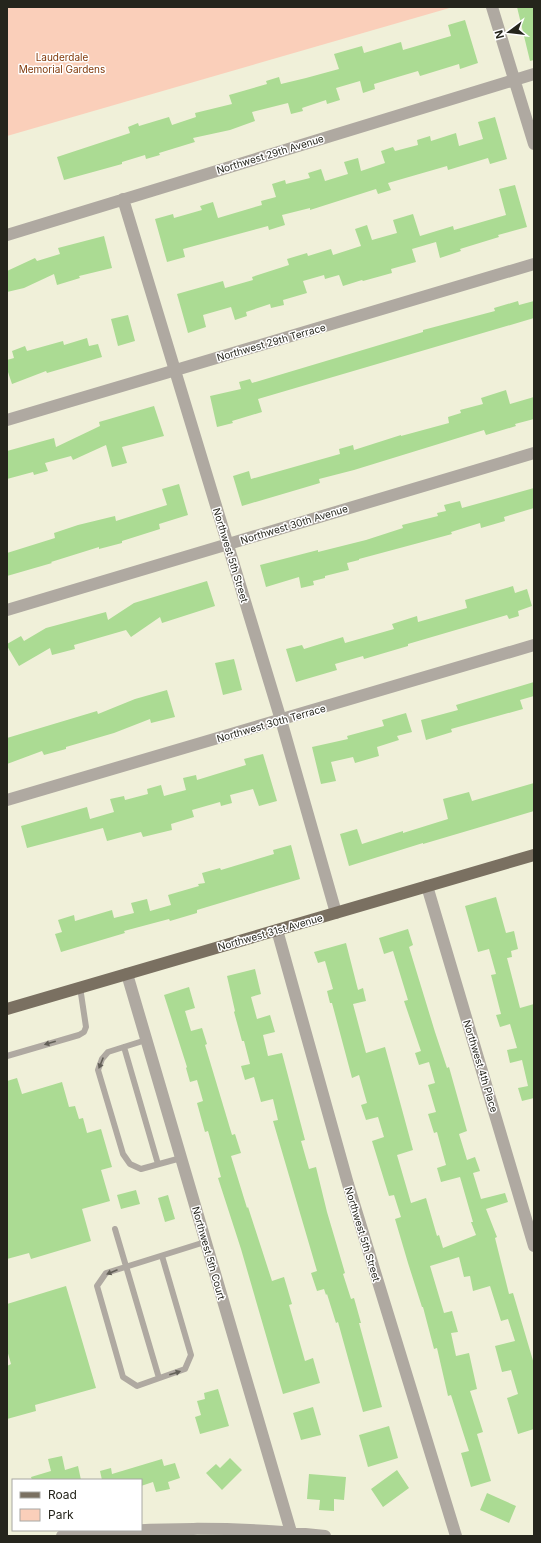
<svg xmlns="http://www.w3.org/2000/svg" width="541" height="1543" font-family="Inter,sans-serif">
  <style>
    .green { fill: #facfba }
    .building { fill: #abdb93 }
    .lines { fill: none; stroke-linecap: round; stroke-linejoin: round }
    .lane { stroke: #afa9a1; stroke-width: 6 }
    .street { stroke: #afa9a1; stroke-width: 12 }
    .primary { stroke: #7a7061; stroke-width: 12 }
    .oneway { fill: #636058 }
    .labels { text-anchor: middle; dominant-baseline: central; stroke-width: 3; stroke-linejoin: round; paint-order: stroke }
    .park-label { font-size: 10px; fill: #80390a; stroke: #fff }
    .street-label { font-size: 10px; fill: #25251c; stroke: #fff }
  </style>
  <rect width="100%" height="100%" fill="#f0f0d9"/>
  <path class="green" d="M 7,7 L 453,7 L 7,136 Z"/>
  <path class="building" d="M 517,7 L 534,7 L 534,60 L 530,61 Z
    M 465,20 L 478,63 L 460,69 L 459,64 L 420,76 L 418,71 L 374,84 L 375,89 L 363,93 L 360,81 L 336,88 L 340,100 L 327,104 L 326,100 L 302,108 L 303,111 L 291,114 L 288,103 L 252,112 L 255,121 L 230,130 L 193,138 L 195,142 L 159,153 L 160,155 L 146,159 L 145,155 L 122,162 L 122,164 L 64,180 L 57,157 L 130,133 L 128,127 L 138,123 L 139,126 L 169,117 L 172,125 L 196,117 L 195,113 L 232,104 L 229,95 L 267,84 L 266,81 L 279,77 L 281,84 L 306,78 L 339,69 L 334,54 L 362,46 L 364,53 L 401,42 L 403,50 L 451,36 L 448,25 Z
    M 495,117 L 507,159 L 490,164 L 488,158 L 448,170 L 447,166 L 388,183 L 391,190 L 378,194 L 376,189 L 310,210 L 310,208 L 282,215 L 285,225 L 269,230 L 268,226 L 183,249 L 185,257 L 167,262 L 155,219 L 173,214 L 174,218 L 202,210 L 200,206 L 213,202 L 218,218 L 262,205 L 261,201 L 276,197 L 272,184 L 285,180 L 286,184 L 310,178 L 308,173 L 321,169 L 325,181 L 348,174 L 344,162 L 358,158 L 361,171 L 385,163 L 381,151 L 393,147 L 395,151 L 418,145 L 417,140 L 430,136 L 431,141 L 456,133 L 459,146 L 483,139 L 478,122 Z
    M 515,185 L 527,227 L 498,235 L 499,237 L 460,249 L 461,251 L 440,258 L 436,242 L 412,249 L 416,262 L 391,269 L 392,273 L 363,281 L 362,280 L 343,286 L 339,275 L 325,279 L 324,275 L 303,281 L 307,293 L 283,300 L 284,305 L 271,308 L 270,304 L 246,312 L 247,316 L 235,320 L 231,307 L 203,315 L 206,327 L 188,333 L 177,294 L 223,281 L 225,288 L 253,280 L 252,277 L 289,265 L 287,259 L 307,253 L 308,256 L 331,249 L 333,255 L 361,246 L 355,229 L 367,225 L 372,240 L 397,233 L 393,220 L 413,214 L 420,236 L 453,226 L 454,230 L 506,215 L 499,189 Z
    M 104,236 L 112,268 L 79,276 L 80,278 L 57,285 L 54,274 L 24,288 L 7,292 L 7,271 L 35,258 L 37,261 L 60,254 L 58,248 Z
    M 518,301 L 519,305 L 534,301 L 534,318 L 258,399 L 262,412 L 232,421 L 233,423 L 217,427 L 210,396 L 241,389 L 239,382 L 250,379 L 252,383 L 423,332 L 423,330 L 495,311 L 494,308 Z
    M 128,315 L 135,341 L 118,346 L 111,319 Z
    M 87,338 L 89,346 L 98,344 L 102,357 L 47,373 L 46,371 L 12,384 L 7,369 L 7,360 L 14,358 L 12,351 L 25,346 L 27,351 L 63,341 L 64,345 Z
    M 506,390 L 510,404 L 534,397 L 534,419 L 515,424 L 516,426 L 486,435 L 484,430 L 354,470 L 319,479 L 320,483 L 242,506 L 233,476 L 249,471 L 251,479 L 340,454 L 339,449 L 353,445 L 354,450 L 401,435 L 401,436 L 449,423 L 448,417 L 461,413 L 460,410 L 483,404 L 481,398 Z
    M 154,406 L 164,436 L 122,447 L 127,463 L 112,467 L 106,445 L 73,460 L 71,456 L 45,463 L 48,471 L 34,475 L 33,472 L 7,479 L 7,451 L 54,438 L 56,447 L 100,426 L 99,422 Z
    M 179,484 L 188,515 L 159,524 L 160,529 L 122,541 L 122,543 L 99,549 L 99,547 L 51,562 L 52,563 L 7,576 L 7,553 L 55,538 L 54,533 L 78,525 L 115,516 L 116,521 L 167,505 L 162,489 Z
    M 534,488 L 534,508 L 504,517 L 505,521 L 481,528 L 480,523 L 451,532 L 452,534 L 359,559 L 359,560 L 347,563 L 349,570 L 325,576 L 325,578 L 313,581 L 314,585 L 301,588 L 299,577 L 266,587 L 260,565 L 318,550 L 318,552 L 366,540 L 403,528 L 402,525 L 438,516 L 437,513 L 446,511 L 444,505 L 460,501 L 462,508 Z
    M 207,581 L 215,606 L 162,623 L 160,617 L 131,637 L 126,630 L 74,645 L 75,649 L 52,655 L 50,648 L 19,666 L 7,646 L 7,644 L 21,636 L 24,641 L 46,628 L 106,612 L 108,620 L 134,603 Z
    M 513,586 L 515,593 L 527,589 L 532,606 L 518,611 L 519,616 L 509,619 L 507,615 L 408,644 L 408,646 L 364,659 L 363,656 L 335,664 L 337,670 L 296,682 L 286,649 L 302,645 L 304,649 L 343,637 L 345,643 L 394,629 L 392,624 L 417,616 L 418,622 L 467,608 L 465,600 Z
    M 234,659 L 242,690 L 223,695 L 215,663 Z
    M 534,682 L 534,696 L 520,700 L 523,709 L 451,729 L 452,732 L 426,740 L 421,720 L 458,710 L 456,705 Z
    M 167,690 L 175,717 L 151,723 L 150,719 L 114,733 L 66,747 L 66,749 L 44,755 L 42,751 L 7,764 L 7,738 L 97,711 L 98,714 L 135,699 Z
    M 406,713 L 412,732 L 397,736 L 399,740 L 377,747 L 379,756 L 355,763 L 353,757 L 331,762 L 336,781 L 321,784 L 312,747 L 348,739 L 347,736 L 384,726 L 382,720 Z
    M 263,754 L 277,801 L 259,806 L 253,789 L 230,795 L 232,803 L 221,806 L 220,802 L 192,810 L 194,817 L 171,824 L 172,830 L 143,837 L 141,832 L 107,841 L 103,828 L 27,848 L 21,826 L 87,807 L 90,819 L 114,812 L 110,799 L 124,796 L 125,800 L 148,794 L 147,789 L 161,785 L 164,796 L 186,790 L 183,778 L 196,775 L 197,780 L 246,765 L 244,759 Z
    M 534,783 L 534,811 L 423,844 L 423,843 L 349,866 L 340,834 L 357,829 L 362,844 L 403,831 L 403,833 L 448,819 L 443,799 L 469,792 L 472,801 Z
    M 291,845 L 300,879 L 197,910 L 197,913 L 170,921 L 169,919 L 124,931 L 125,933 L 61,952 L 55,934 L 62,932 L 58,920 L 74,915 L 75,921 L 112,910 L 114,918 L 134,913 L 131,903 L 147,899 L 150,911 L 171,905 L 168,895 L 199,886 L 198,884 L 205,883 L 202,873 L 220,868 L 221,870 L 274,854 L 273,850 Z
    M 496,897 L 506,933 L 514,931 L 518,949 L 511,951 L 512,957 L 507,958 L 520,1008 L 534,1004 L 534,1098 L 522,1101 L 518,1088 L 528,1086 L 522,1060 L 510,1063 L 507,1050 L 517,1048 L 510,1024 L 500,1027 L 496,1015 L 501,1014 L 491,975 L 496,974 L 489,949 L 478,952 L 465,906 Z
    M 408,929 L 413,945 L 409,947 L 435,1032 L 447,1068 L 449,1067 L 467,1131 L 459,1134 L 467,1160 L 475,1157 L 480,1171 L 473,1173 L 481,1199 L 505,1193 L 508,1202 L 486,1209 L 497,1237 L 495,1238 L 509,1294 L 513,1293 L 534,1364 L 534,1429 L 518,1434 L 507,1398 L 518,1394 L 511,1370 L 502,1372 L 495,1346 L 515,1341 L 508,1319 L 501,1321 L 490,1286 L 473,1291 L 470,1276 L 464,1277 L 459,1257 L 430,1266 L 444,1313 L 452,1311 L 458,1332 L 451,1333 L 456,1356 L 469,1353 L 477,1389 L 470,1391 L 483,1432 L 477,1434 L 491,1481 L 471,1487 L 461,1453 L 469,1451 L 451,1395 L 448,1396 L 437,1348 L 434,1349 L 423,1307 L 422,1307 L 408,1263 L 395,1219 L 401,1217 L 394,1195 L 389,1196 L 372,1141 L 384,1137 L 378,1117 L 366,1120 L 361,1105 L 367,1103 L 359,1075 L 352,1078 L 332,1003 L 330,1003 L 327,991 L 333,989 L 325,961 L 318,963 L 314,952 L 346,943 L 358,990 L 363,988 L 366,1001 L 353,1004 L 366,1053 L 385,1047 L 413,1150 L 397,1155 L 411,1203 L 426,1198 L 437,1236 L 439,1235 L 443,1248 L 476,1235 L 471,1222 L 473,1222 L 460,1177 L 441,1182 L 437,1168 L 446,1165 L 437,1132 L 434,1133 L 428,1114 L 436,1112 L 428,1085 L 435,1083 L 429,1062 L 419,1065 L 415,1053 L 421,1051 L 404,1001 L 408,1000 L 393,951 L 384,954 L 379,938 Z
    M 255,969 L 261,994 L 251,997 L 257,1019 L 270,1015 L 275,1032 L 263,1035 L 268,1056 L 282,1053 L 305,1140 L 301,1141 L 309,1169 L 316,1167 L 327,1212 L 345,1273 L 343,1274 L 351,1299 L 354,1298 L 361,1323 L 359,1323 L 382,1407 L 363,1412 L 338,1322 L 336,1323 L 327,1294 L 326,1295 L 324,1289 L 317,1291 L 311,1273 L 317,1271 L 273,1121 L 278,1120 L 273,1099 L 261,1102 L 254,1077 L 245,1080 L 241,1066 L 250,1064 L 244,1041 L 242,1041 L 234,1012 L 235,1011 L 227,976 Z
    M 189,987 L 195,1008 L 185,1011 L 191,1031 L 202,1028 L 207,1044 L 205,1045 L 232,1135 L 235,1134 L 241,1153 L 231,1156 L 247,1208 L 248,1207 L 272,1281 L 284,1277 L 292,1304 L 289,1305 L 305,1361 L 313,1358 L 320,1383 L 283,1394 L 241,1249 L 218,1178 L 221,1177 L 208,1131 L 205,1132 L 197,1103 L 203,1101 L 197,1080 L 190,1082 L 186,1068 L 187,1067 L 164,995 Z
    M 17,1078 L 22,1094 L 62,1082 L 69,1107 L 75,1106 L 79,1119 L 83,1118 L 87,1133 L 101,1129 L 112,1167 L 101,1170 L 110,1201 L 82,1209 L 91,1241 L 31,1259 L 29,1253 L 7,1259 L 7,1081 Z
    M 136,1190 L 140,1204 L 121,1209 L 117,1195 Z
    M 168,1195 L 175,1219 L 165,1222 L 158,1198 Z
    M 66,1286 L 96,1388 L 35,1405 L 36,1411 L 7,1419 L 7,1366 L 11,1364 L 7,1350 L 7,1304 Z
    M 218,1389 L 229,1426 L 200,1434 L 195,1417 L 201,1415 L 197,1401 L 205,1399 L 204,1393 Z
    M 313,1407 L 321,1435 L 301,1440 L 293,1413 Z
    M 389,1426 L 398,1458 L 368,1467 L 359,1435 Z
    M 62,1456 L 65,1470 L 78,1466 L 81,1480 L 32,1480 L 31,1477 L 51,1471 L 48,1459 Z
    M 230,1458 L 242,1470 L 222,1490 L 206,1473 L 216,1464 L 220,1468 Z
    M 162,1459 L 164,1466 L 175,1463 L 180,1478 L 168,1482 L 170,1489 L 156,1492 L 153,1482 L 141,1486 L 141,1480 L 102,1480 L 100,1471 L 111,1468 L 112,1474 Z
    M 397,1470 L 409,1488 L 383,1507 L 371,1489 Z
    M 309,1474 L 346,1477 L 344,1500 L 334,1499 L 334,1511 L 319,1510 L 320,1500 L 307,1499 Z
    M 487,1493 L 516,1506 L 509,1523 L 480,1510 Z"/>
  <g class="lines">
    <path class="lane" d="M 146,1040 L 108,1052 L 102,1059 L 98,1070 L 123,1154 L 130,1164 L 141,1169 L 181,1158
      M 124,1047 L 158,1164
      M 7,1056 L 79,1035 L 84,1032 L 86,1027 L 80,987
      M 115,1229 L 159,1378
      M 162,1256 L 191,1355 L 185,1369 L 137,1386 L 123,1377 L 97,1286 L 106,1273 L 205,1242"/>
    <path class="street" d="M 492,7 L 534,144
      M 123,199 L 281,720 L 336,913
      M 7,235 L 534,74
      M 7,420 L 534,264
      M 7,610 L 534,453
      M 7,800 L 534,645
      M 427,886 L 534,1246
      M 277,930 L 348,1184 L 456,1536
      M 127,974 L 291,1532
      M 62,1536 C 146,1527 241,1526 325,1536"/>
    <path class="primary" d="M 7,1009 L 534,855"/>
  </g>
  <defs><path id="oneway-solid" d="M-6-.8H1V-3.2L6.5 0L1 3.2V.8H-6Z"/></defs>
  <g class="oneway">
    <use href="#oneway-solid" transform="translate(50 1043) rotate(164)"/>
    <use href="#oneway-solid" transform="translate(101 1063) rotate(112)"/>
    <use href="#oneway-solid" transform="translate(112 1272) rotate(157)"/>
    <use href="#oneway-solid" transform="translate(175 1373) rotate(-18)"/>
  </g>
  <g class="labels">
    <g class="park-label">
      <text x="62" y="57">Lauderdale<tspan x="62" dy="12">Memorial Gardens</tspan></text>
    </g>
    <g class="street-label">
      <text transform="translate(270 154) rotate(-17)">Northwest 29th Avenue</text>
      <text transform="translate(271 342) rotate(-16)">Northwest 29th Terrace</text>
      <text transform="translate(294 524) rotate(-17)">Northwest 30th Avenue</text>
      <text transform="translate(231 555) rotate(73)">Northwest 5th Street</text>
      <text transform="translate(271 723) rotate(-16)">Northwest 30th Terrace</text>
      <text transform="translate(270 932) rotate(-16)">Northwest 31st Avenue</text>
      <text transform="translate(481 1066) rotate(73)">Northwest 4th Place</text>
      <text transform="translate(363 1234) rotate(73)">Northwest 5th Street</text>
      <text transform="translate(209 1253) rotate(74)">Northwest 5th Court</text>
    </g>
  </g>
  <rect width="541" height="1543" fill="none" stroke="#25251c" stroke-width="16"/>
  <rect x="12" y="1479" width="130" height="52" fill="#ffffff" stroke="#a8a8a4"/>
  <rect x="20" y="1492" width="20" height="6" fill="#7a7061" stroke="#a8a8a4"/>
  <text x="48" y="1499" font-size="12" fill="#25251c">Road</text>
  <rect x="20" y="1509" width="20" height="12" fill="#facfba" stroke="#a8a8a4"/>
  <text x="48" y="1519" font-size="12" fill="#25251c">Park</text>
  <g transform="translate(509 32) rotate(255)" stroke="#ffffff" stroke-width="3" paint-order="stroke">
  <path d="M0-3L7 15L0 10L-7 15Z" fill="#25251c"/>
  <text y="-6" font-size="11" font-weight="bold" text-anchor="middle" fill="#25251c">N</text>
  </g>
</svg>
